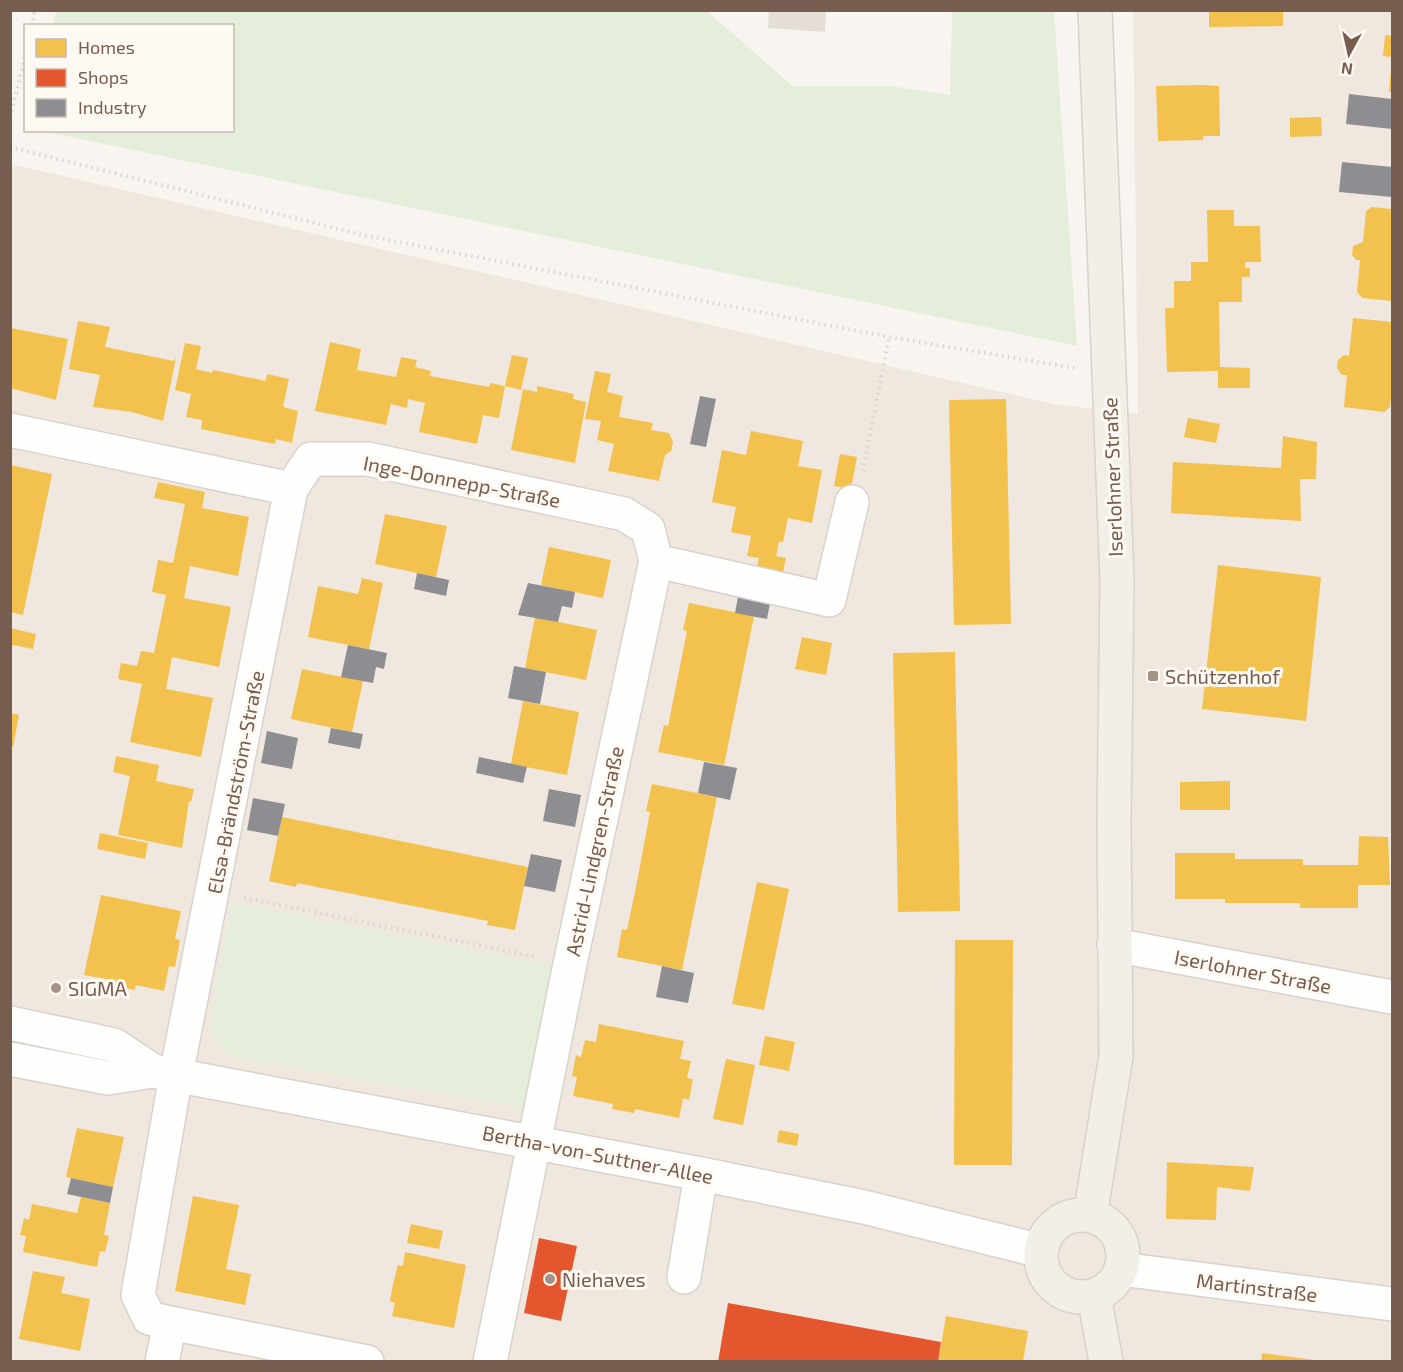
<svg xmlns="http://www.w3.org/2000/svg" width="1403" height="1372" font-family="'Exo 2',sans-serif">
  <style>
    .residential { fill: #f0e8de }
    .green { fill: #e5eedb }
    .homes { fill: #f2c14e }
    .shops { fill: #e4572e }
    .industry { fill: #8d8d92 }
    .building { fill: #e4ded7 }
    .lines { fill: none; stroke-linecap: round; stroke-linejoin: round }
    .minor-casing { stroke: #d8d2cd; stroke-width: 36 }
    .major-casing { stroke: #d9d1cc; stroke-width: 36 }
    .path { stroke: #dad5d0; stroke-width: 4; stroke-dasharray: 1.5 4.5; stroke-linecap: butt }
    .minor { stroke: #fefefd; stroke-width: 33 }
    .major { stroke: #f2eee8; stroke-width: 33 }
    .poi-dot { fill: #a49287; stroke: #fef9f2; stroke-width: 2 }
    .labels { text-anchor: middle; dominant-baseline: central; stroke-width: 6; stroke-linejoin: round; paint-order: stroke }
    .street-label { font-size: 20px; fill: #765d4f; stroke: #fef9f2 }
    .poi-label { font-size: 20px; fill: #765d4f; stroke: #fef9f2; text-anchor: start }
  </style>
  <rect width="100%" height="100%" fill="#f8f5f0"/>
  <path class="residential" d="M 1133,11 L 1392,11 L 1392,1361 L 11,1362 L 11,164 L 1054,404 L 1138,414 Z"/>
  <path class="green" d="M 56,11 L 707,11 L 793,86 L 890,86 L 950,95 L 952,11 L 1054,11 L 1077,346 L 42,131 L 232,130 L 232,26 L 53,25 Z
    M 231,902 L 556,967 L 523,1107 L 238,1058 L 219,1048 L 210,1028 Z"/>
  <path class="homes" d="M 1209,10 L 1283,10 L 1283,26 L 1209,27 Z
    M 1385,35 L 1392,36 L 1392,57 L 1383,56 Z
    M 1391,69 L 1392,69 L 1392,92 L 1389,92 Z
    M 1201,85 L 1219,86 L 1220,136 L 1203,136 L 1203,140 L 1158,141 L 1156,86 Z
    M 1321,117 L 1322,136 L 1290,137 L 1290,118 Z
    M 1372,207 L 1392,209 L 1392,301 L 1362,298 L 1357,292 L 1360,260 L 1356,260 L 1352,255 L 1353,246 L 1363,242 L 1366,211 Z
    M 1207,210 L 1234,210 L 1234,226 L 1260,226 L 1261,262 L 1245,262 L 1245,268 L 1250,268 L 1250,277 L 1242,277 L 1242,302 L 1219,302 L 1220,367 L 1250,368 L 1250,388 L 1218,388 L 1218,371 L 1167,372 L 1165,308 L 1174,308 L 1174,281 L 1191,281 L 1191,262 L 1208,262 Z
    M 1353,318 L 1392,322 L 1392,387 L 1390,407 L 1384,412 L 1344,407 L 1347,375 L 1342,375 L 1337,368 L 1338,360 L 1344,355 L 1349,356 Z
    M 78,321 L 110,327 L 105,347 L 174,361 L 176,358 L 163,421 L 132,412 L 93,407 L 100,375 L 69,369 Z
    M 10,328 L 68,339 L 56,400 L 10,388 Z
    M 330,342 L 361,349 L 357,370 L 396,377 L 401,357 L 417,360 L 415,367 L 431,371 L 430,376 L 489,387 L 490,383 L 505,386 L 499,418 L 483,415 L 477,444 L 419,432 L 425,403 L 408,399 L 407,408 L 391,404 L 386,425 L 315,411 Z
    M 185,343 L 201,346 L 196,369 L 212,373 L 213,370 L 266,381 L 267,374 L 289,379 L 283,407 L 298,411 L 292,443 L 276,439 L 275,444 L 201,429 L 202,420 L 186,417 L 191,394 L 175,390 Z
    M 512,355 L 528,358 L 521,390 L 505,386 Z
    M 595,371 L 611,374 L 607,392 L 623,396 L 619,417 L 653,423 L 651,430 L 669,433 L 673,442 L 671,451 L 665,455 L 659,481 L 608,471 L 614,444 L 597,440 L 601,421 L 585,419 Z
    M 537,386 L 574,394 L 573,399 L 586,402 L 575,463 L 511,450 L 523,389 L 537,392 Z
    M 1006,399 L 1011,624 L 954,625 L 949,400 Z
    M 1188,418 L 1220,424 L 1216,443 L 1184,437 Z
    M 751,431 L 803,441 L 798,466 L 822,470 L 812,523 L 788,518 L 783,542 L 779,542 L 776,556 L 786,558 L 783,572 L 757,567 L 759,558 L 747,556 L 751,536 L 731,532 L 736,507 L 712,502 L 722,450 L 746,455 Z
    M 1283,436 L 1317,442 L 1316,479 L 1300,479 L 1301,521 L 1171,513 L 1173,462 L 1281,468 Z
    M 840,454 L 857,457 L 851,489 L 834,486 Z
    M 10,465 L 52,474 L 23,615 L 10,612 Z
    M 158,482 L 205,492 L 202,508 L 249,517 L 238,576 L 190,566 L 184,598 L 231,607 L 219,667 L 172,657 L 166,689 L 213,698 L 201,757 L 130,742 L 142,684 L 118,679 L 121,663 L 137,666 L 141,651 L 154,653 L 166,595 L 152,592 L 158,560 L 173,563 L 185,504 L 154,498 Z
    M 385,514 L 447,526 L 436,577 L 375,564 Z
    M 549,547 L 611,560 L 603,598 L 541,585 Z
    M 1218,565 L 1321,577 L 1306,721 L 1202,709 Z
    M 362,578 L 383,583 L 369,649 L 308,637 L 318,586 L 358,594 Z
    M 689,603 L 754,616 L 724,765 L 658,752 L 664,725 L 668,726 L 687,631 L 683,630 Z
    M 535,617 L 597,630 L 586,680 L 525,668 Z
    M 10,628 L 36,634 L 33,649 L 13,645 L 10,650 Z
    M 802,637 L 832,643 L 826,675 L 795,669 Z
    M 955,652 L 960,911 L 898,912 L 893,653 Z
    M 302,669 L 363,681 L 352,732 L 291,719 Z
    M 523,701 L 579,712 L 567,775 L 511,764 Z
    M 10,713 L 19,715 L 13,747 L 10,746 Z
    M 116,756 L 159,765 L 156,781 L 194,789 L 191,802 L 189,801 L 182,848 L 118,835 L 130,776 L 113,772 Z
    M 1230,781 L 1230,810 L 1180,810 L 1180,782 Z
    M 652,784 L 717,797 L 682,970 L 617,957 L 622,929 L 627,930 L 637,882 L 650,812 L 646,811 Z
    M 282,817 L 528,867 L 515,930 L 487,925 L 488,921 L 393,902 L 297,883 L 296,887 L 269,881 Z
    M 100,833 L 148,843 L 145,859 L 97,849 Z
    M 1359,836 L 1388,837 L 1390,885 L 1358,885 L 1358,908 L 1300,908 L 1300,903 L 1225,903 L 1225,899 L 1175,899 L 1175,853 L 1235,853 L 1235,859 L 1303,859 L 1303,865 L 1358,865 Z
    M 757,882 L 789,889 L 764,1010 L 732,1004 Z
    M 101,895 L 181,911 L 175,939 L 180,940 L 175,967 L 169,966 L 164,991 L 136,985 L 135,990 L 112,986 L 113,980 L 84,975 Z
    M 955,940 L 1013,940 L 1012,1165 L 954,1165 Z
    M 599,1024 L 684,1041 L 680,1059 L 691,1061 L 687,1078 L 693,1079 L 689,1100 L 683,1098 L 679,1118 L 635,1109 L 634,1113 L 612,1109 L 613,1104 L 573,1096 L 577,1077 L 572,1076 L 576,1055 L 581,1057 L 585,1040 L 596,1042 Z
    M 765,1036 L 795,1042 L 789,1071 L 759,1065 Z
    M 726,1059 L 755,1065 L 743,1125 L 713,1119 Z
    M 77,1128 L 124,1137 L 113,1187 L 66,1177 Z
    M 779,1130 L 799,1134 L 797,1146 L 777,1142 Z
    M 1167,1162 L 1254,1167 L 1250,1191 L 1217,1187 L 1216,1220 L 1166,1219 Z
    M 193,1196 L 239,1205 L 226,1269 L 251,1274 L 245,1305 L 175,1291 Z
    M 81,1197 L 110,1203 L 104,1235 L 109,1236 L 105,1252 L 100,1251 L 97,1267 L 23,1252 L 26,1236 L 20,1235 L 24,1218 L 29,1220 L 32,1204 L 77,1213 Z
    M 411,1224 L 443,1231 L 439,1249 L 407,1243 Z
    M 405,1252 L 466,1265 L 454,1328 L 392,1316 L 395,1303 L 390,1301 L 393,1284 L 398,1265 L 403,1266 Z
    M 33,1271 L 65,1277 L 61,1293 L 90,1299 L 80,1351 L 19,1339 Z
    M 946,1316 L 1028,1331 L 1023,1362 L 938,1362 Z
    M 1262,1353 L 1315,1360 L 1315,1362 L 1261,1362 Z"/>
  <path class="shops" d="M 539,1238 L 577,1246 L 561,1321 L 524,1313 Z
    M 728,1303 L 941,1342 L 938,1362 L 718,1362 Z"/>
  <path class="industry" d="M 1349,94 L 1392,99 L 1392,129 L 1346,124 Z
    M 1342,162 L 1392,167 L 1392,197 L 1339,192 Z
    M 700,396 L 716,399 L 706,447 L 690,444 Z
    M 417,573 L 449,580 L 446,596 L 414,589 Z
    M 528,583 L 575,592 L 572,608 L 562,606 L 558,622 L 518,615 Z
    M 738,597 L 770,603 L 767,619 L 735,613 Z
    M 348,645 L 387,653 L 384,669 L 376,667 L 373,683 L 341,677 Z
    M 514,666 L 546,672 L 540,704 L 508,698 Z
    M 331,728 L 363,734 L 360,749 L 328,743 Z
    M 267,731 L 298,738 L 292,769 L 261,763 Z
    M 479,757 L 527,767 L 523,783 L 476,773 Z
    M 704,762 L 737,768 L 730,800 L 698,793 Z
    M 549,789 L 581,795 L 575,827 L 543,821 Z
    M 253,798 L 285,804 L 278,836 L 247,830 Z
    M 531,854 L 562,860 L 555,892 L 524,886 Z
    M 662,966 L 694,973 L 688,1003 L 656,997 Z
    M 71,1178 L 113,1187 L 110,1203 L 67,1194 Z"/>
  <path class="building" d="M 769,10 L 826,10 L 825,32 L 768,28 Z"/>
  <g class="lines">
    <g class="minor-casing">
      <path id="minor" d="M 10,430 L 291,489 L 311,459 L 368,459 L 624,514 L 648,529 L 656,561 L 829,600 L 852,502
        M 1114,945 L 1392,997
        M 10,1023 L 114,1045 L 153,1071
        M 10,1059 L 108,1078 L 153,1071 L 701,1174 L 864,1207 L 1041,1251
        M 1121,1269 L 1392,1304
        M 684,1277 L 701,1174
        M 170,1323 L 367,1362
        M 162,1362 L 170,1323 L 149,1318 L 138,1295 L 176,1075 L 291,489
        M 490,1362 L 570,964 L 656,561"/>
    </g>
    <g class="major-casing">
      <path id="major" d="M1041 1256a41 41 0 1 1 82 0a41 41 0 1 1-82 0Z
        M 1090,1216 L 1116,1056 L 1114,820 L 1117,580 L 1095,10
        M 1094,1296 L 1106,1362"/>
    </g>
    <path class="path" d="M 32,26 L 35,10
      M 10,117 L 26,53
      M 10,147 L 363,235 L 889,337 L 1075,368
      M 863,471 L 889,337
      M 244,898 L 537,957"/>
    <use href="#minor" class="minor"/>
    <use href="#major" class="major"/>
  </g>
  <g class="poi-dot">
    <rect x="1147" y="670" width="12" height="12" rx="3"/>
    <circle cx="56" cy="988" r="6"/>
    <circle cx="550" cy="1279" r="6"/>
  </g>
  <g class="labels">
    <g class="street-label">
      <text transform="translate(1112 477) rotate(-92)">Iserlohner Straße</text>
      <text transform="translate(462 481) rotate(11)">Inge-Donnepp-Straße</text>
      <text transform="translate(235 782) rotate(-79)">Elsa-Brändström-Straße</text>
      <text transform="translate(594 851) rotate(-78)">Astrid-Lindgren-Straße</text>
      <text transform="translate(1253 971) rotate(11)">Iserlohner Straße</text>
      <text transform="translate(598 1154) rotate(11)">Bertha-von-Suttner-Allee</text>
      <text transform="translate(1257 1287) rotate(7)">Martinstraße</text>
    </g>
    <g class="poi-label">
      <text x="1165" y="676">Schützenhof</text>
      <text x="68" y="988">SIGMA</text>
      <text x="562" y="1279">Niehaves</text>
    </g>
  </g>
  <rect width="1403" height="1372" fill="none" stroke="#765d4f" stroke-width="24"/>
  <rect x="24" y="24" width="210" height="108" fill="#fef9f2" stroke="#c8bbb1" stroke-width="1.5"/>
  <rect x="36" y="39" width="30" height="18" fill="#f2c14e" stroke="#c8bbb1" stroke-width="1.5"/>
  <text x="78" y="54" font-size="18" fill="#765d4f">Homes</text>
  <rect x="36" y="69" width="30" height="18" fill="#e4572e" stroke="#c8bbb1" stroke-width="1.5"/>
  <text x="78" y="84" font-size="18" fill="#765d4f">Shops</text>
  <rect x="36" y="99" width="30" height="18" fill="#8d8d92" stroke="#c8bbb1" stroke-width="1.5"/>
  <text x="78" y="114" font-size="18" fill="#765d4f">Industry</text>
  <g transform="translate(1349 54) rotate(188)" stroke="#fef9f2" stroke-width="4.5" paint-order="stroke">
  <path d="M0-4.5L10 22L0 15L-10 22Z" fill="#765d4f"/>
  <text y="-9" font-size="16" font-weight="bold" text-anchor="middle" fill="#765d4f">N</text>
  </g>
</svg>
